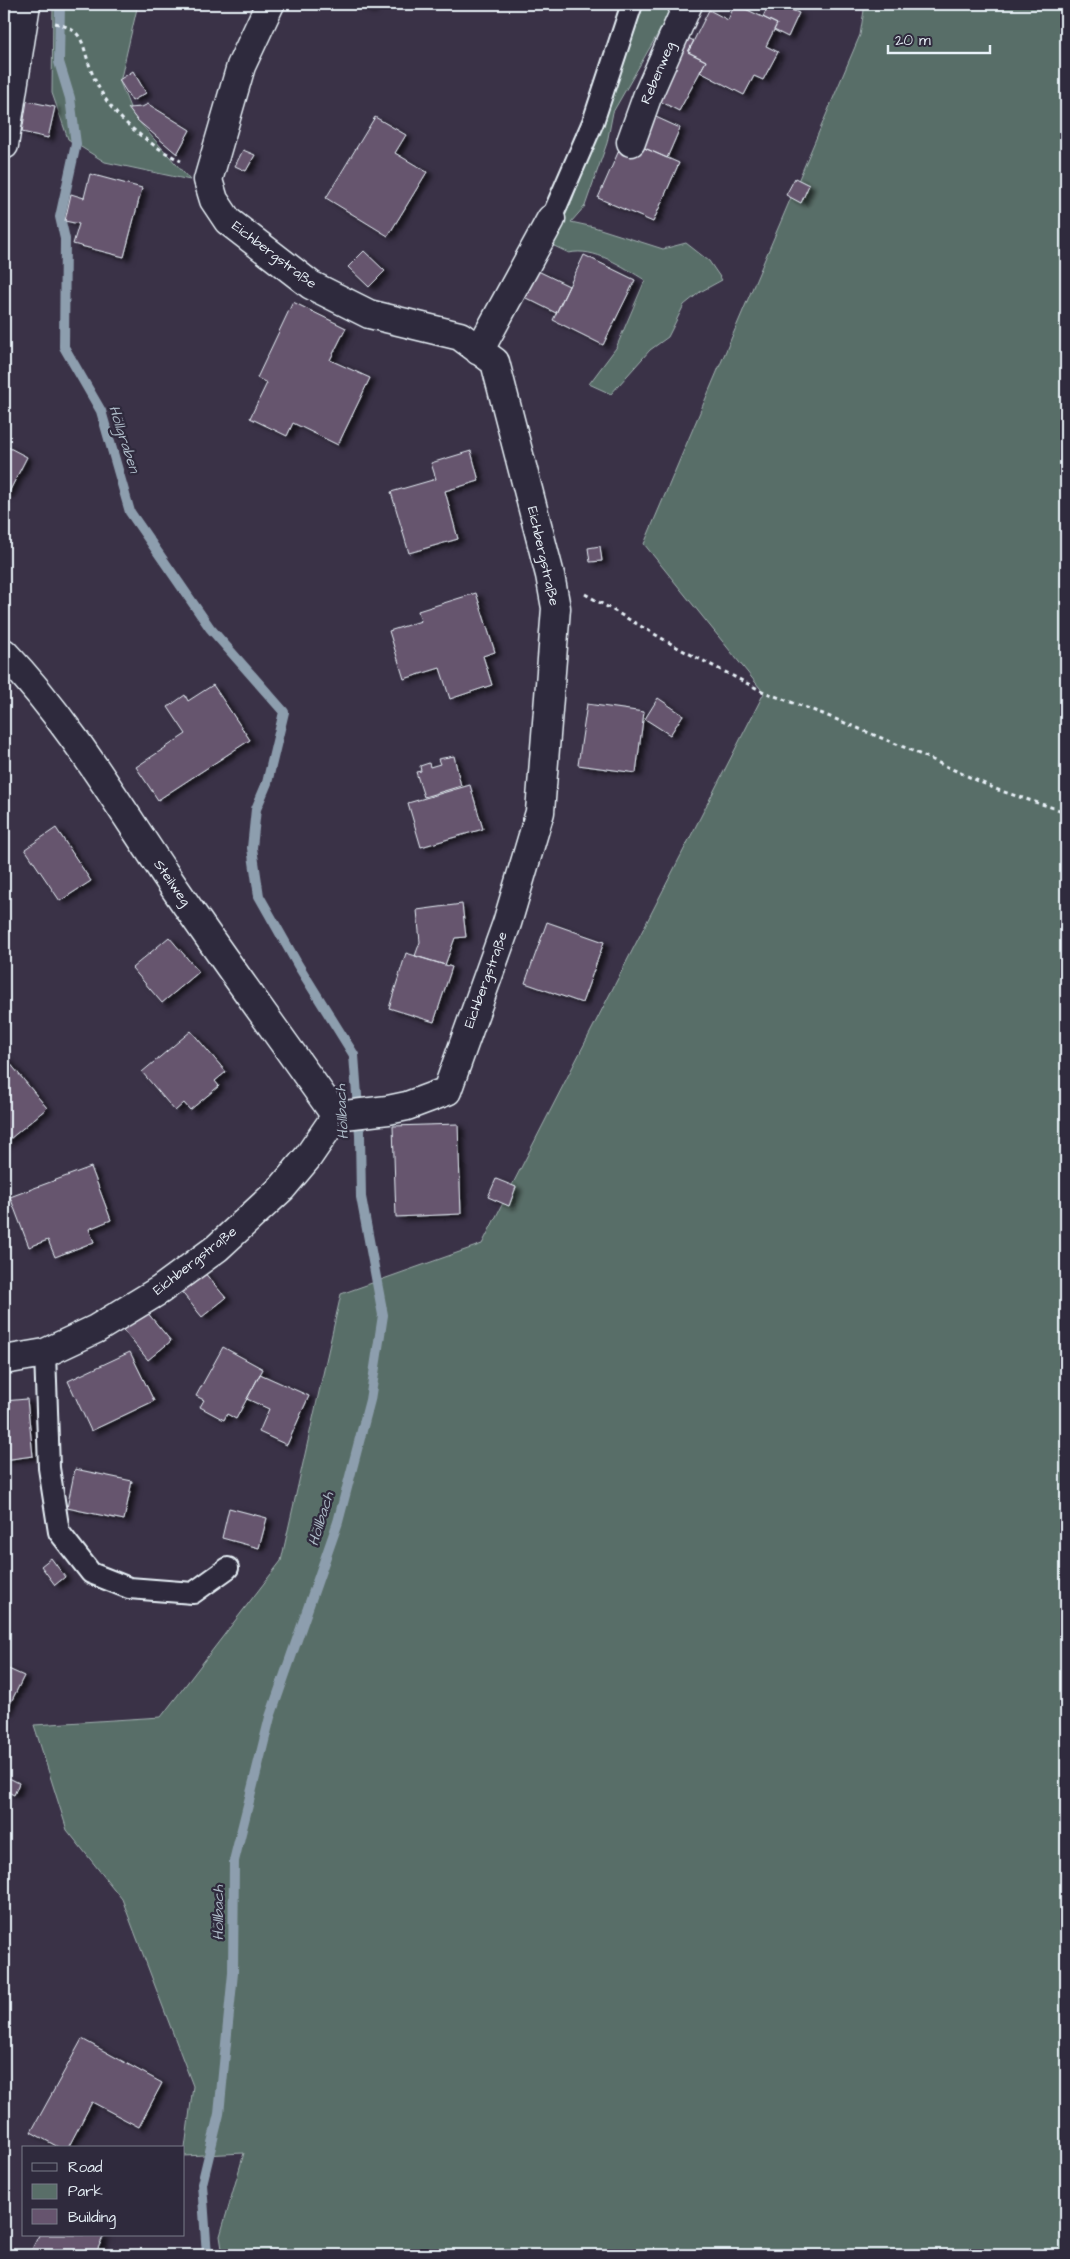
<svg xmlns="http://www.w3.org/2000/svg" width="1070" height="2259" font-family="'Architects Daughter',sans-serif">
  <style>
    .green { fill: #596e68; stroke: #a0b0b0 }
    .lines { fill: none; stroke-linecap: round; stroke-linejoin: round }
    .stream { stroke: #8d9eae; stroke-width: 10 }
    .building { fill: #66546e; stroke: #e8f1f8; filter: url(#shadow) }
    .lane-casing { stroke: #e8f1f8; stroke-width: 24 }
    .street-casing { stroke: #e8f1f8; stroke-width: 31 }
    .path { stroke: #e8f1f8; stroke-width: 3; stroke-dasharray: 4 4; stroke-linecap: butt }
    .lane { stroke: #2f2a3d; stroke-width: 20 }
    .street { stroke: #2f2a3d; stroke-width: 28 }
    .labels { text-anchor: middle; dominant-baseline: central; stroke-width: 4.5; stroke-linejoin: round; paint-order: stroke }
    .street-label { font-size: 14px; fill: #e8f1f8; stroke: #2f2a3d }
    .water-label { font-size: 15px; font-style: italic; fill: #acb9c6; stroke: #2f2a3d }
  </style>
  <defs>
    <filter id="shadow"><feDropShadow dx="5.5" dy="3" stdDeviation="2.5" flood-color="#0009"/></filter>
  </defs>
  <rect width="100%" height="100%" fill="#3a3247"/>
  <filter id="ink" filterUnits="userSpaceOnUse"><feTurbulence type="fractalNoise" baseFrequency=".02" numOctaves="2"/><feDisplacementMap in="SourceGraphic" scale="10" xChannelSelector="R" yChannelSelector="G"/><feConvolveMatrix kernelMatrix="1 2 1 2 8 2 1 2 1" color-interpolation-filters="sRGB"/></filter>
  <g filter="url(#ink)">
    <path class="green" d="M 53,4 L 138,4 L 120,82 L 133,115 L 190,180 L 105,162 L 68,139 L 52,93 Z
      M 640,4 L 672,4 L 660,30 L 613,112 L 607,143 L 585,206 L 571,222 L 594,227 L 663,249 L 686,243 L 709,261 L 722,280 L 700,292 L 684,305 L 668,337 L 650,350 L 611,394 L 589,384 L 616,348 L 645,280 C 623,267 595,247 569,253 L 552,245 L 572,201 Z
      M 865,4 L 1066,4 L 1066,2255 L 223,2255 L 220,2236 L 244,2153 L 184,2156 L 193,2086 L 122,1899 L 67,1830 L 34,1725 L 161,1717 L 281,1561 L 341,1294 L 482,1244 L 764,693 L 644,544 L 860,35 Z"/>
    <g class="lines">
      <path class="stream" d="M 60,4 L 59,62 L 70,98 L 76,144 L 60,217 L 65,239 L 64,347 L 101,411 L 130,512 L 210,628 L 284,712 L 267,783 L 256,809 L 252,848 L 259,896 L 298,965 L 354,1055 L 360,1135 L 361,1197 L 383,1315 L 370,1400 L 338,1522 L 270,1717 L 234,1861 L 233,1973 L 219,2114 L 202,2184 L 207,2255"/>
    </g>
    <path class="building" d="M 355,4 L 373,4 L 370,10 Z
      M 735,4 L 777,24 L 766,46 L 778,52 L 763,80 L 754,76 L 744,95 L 700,72 L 706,61 L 688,52 L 709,10 L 728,20 Z
      M 769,4 L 776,4 L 799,13 L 788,37 L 774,30 L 777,24 L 763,17 Z
      M 682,35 L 694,41 L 688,52 L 706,61 L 679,111 L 650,96 Z
      M 133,71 L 146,93 L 132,101 L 119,80 Z
      M 27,101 L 55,107 L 48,138 L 22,132 Z
      M 148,104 L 190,130 L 177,154 L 137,120 L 128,108 L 142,107 Z
      M 647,113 L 680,128 L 667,158 L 633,143 Z
      M 375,117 L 406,135 L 395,153 L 427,172 L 388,236 L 326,198 Z
      M 624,139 L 679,163 L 653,222 L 598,198 Z
      M 243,150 L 255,155 L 246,171 L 235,166 Z
      M 90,174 L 142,188 L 124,257 L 73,244 L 79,224 L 65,221 L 71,194 L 84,198 Z
      M 795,178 L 809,185 L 801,203 L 786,195 Z
      M 364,251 L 385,271 L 369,287 L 348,267 Z
      M 584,255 L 635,280 L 603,345 L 553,320 Z
      M 538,271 L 569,286 L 556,313 L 524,297 Z
      M 293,302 L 346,328 L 330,360 L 370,378 L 338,445 L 293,423 L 287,436 L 250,418 L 267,383 L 257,378 Z
      M 4,445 L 27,457 L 7,496 L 4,494 Z
      M 471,451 L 479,481 L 445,491 L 458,539 L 409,553 L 391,492 L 436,479 L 431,463 Z
      M 600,546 L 602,561 L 590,562 L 588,548 Z
      M 476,593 L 495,652 L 483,656 L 492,685 L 450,699 L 440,668 L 404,679 L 389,631 L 421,621 L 418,611 Z
      M 213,685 L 250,740 L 158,800 L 136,767 L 186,734 L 168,707 L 185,695 L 188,701 Z
      M 658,698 L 683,715 L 670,735 L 645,719 Z
      M 587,704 L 644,712 L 636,773 L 578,765 Z
      M 454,756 L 461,786 L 424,797 L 416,772 L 421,771 L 420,766 L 429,763 L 430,767 L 440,764 L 438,759 Z
      M 470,785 L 483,829 L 421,847 L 408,803 Z
      M 56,828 L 91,881 L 60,901 L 25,849 Z
      M 462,904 L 466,937 L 455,938 L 445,965 L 415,956 L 420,942 L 417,910 Z
      M 547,922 L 604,942 L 582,1003 L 525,983 Z
      M 169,937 L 199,972 L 162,1003 L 132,968 Z
      M 406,953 L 452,967 L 434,1022 L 389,1008 Z
      M 191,1031 L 226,1072 L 215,1081 L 219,1086 L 190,1110 L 184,1103 L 175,1111 L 142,1072 Z
      M 4,1056 L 47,1108 L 4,1144 Z
      M 458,1124 L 461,1214 L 396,1217 L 393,1126 Z
      M 91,1167 L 111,1220 L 89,1229 L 94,1242 L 55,1257 L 48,1240 L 29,1247 L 10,1197 Z
      M 496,1179 L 516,1187 L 509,1206 L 488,1197 Z
      M 203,1271 L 226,1298 L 202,1317 L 180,1290 Z
      M 146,1311 L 171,1341 L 148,1360 L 123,1330 Z
      M 223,1347 L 263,1369 L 236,1419 L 227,1414 L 224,1420 L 200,1407 L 204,1400 L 196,1396 Z
      M 130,1352 L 154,1401 L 91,1431 L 68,1381 Z
      M 260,1374 L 309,1396 L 287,1445 L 259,1432 L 269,1409 L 247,1399 Z
      M 27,1399 L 33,1456 L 4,1460 L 4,1401 Z
      M 75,1469 L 132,1481 L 124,1520 L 67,1508 Z
      M 229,1508 L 267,1518 L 259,1548 L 222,1538 Z
      M 51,1558 L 65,1577 L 55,1585 L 41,1566 Z
      M 4,1667 L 24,1676 L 5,1714 L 4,1713 Z
      M 9,1778 L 19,1783 L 14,1795 L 4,1790 Z
      M 82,2039 L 162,2083 L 139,2127 L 92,2102 L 68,2148 L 60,2148 L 31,2132 Z
      M 39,2235 L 104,2235 L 95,2255 L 29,2255 Z"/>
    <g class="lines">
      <g class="lane-casing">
        <path id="lane" d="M 551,219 L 593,122 L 632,4
          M 45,1353 L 49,1468 L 59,1532 L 91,1573 L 129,1588 L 193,1593 L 228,1568"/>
      </g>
      <g class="street-casing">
        <path id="street" d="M 631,142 L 647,97 L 688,4
          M 4,145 L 26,4
          M 479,351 L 551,219
          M 4,653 C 67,719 114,798 165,874 C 220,955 279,1035 336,1116
          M 4,1360 L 45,1353 L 96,1329 L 160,1290 L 217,1248 L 282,1188 L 308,1157 L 336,1116 L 388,1110 L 407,1106 L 447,1091 L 507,923 L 540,812 L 556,608 L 550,575 L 495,362 L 460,336 L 369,314 L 311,285 L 228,221 L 214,200 L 208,180 L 241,66 L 270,4"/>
      </g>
      <path class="path" d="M 55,23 C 85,31 81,42 90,67 C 93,77 99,89 105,98 C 119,122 156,149 181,161
        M 585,594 L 682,650 L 764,692 L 823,714 L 906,748 L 998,790 L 1066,812"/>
      <use href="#lane" class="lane"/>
      <use href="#street" class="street"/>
    </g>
  </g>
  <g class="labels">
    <g class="street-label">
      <text transform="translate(658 73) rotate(-67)">Rebenweg</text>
      <text transform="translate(274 255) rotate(37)">Eichbergstraße</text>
      <text transform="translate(543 556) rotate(77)">Eichbergstraße</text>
      <text transform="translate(172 883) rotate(55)">Steilweg</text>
      <text transform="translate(486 980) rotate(-70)">Eichbergstraße</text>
      <text transform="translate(195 1261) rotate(-38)">Eichbergstraße</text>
    </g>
    <g class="water-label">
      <text transform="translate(124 439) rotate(72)">Höllgraben</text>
      <text transform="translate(342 1112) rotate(-93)">Höllbach</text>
      <text transform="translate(321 1519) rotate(-73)">Höllbach</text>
      <text transform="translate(218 1913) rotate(-90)">Höllbach</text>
    </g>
  </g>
  <rect width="1070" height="2259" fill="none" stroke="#2f2a3d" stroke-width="20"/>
  <rect x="10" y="10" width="1050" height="2239" fill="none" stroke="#e8f1f8" stroke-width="2" filter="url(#ink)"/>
  <rect x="22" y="2146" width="162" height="90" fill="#2f2a3d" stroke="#797a88"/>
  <rect x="32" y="2163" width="25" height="8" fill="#2f2a3d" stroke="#797a88"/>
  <text x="68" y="2172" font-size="15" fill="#e8f1f8">Road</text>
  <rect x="32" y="2184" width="25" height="15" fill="#596e68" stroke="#797a88"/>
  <text x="68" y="2196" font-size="15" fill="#e8f1f8">Park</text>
  <rect x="32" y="2209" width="25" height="15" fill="#66546e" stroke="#797a88"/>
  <text x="68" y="2222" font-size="15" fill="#e8f1f8">Building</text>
  <path d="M888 45v8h102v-8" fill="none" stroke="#e8f1f8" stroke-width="2.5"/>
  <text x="895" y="45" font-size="15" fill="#e8f1f8" stroke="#2f2a3d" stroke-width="4" paint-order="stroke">20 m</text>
</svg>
